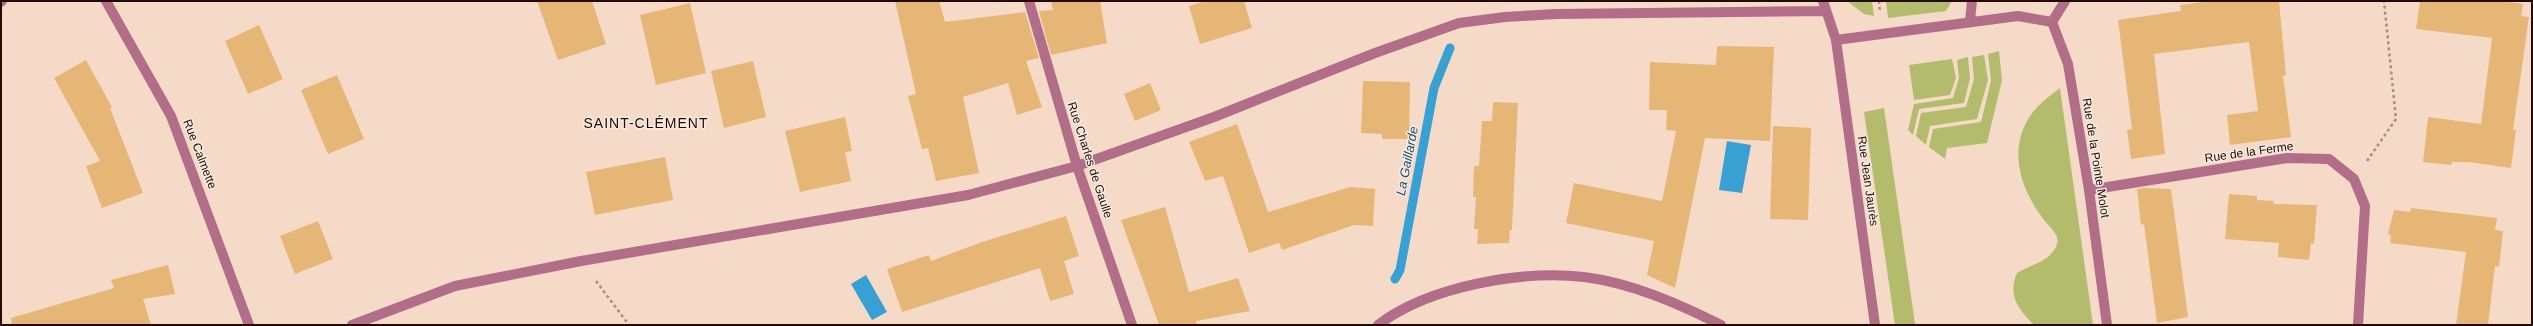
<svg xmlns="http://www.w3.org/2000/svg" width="2533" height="326" font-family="Arial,sans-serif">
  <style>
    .green { fill: #b3bc6d }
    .water { fill: #38a0d3 }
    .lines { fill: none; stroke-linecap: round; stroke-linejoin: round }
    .stream { stroke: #38a0d3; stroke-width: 9 }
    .building { fill: #e6b676 }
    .path { stroke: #aa8f80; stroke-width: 2.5; stroke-dasharray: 3 3; stroke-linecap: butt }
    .service { stroke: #b26d89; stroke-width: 10 }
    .minor { stroke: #b26d89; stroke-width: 10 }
    .tertiary { stroke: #b26d89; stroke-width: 10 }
    .labels { text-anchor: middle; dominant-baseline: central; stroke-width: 3; stroke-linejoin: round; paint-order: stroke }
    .street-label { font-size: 12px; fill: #220a00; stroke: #f9eae2 }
    .water-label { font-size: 13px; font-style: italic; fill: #1a516c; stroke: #f9eae2 }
    .quarter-label { font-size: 14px; letter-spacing: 1px; fill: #220a00; stroke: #f9eae2 }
  </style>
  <rect width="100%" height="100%" fill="#f6dac8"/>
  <path class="green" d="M 1847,1 L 1872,1 L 1874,16 L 1864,14 Z
    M 1886,1 L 1952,1 L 1946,11 L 1888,18 Z
    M 1999,51 L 2002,80 L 1987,143 L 1947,148 L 1945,159 L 1929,147 L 1933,129 L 1981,122 L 1991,81 L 1988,54 Z
    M 1984,55 L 1988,80 L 1977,119 L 1930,126 L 1926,145 L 1916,136 L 1921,113 L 1966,107 L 1974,79 L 1972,57 Z
    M 1968,57 L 1970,78 L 1964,103 L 1919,109 L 1913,135 L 1908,130 L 1914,104 L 1953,98 L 1959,78 L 1957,60 Z
    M 1952,59 L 1956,78 L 1950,95 L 1914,100 L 1909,65 Z
    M 2060,88 L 2093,325 L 2034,325 C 2019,309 2007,296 2017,273 C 2031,264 2051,262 2057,244 C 2060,235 2050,228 2045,221 C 2020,190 2006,147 2033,112 C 2040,103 2051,95 2060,88 Z
    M 1884,108 L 1915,324 L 1895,325 L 1864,112 Z"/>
  <path class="water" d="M 1727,141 L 1751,145 L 1742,193 L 1719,190 Z
    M 866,275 L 887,312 L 872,320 L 851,284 Z"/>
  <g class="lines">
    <path class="stream" d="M 1395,279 L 1400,270 L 1434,88 L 1450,48"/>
  </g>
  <path class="building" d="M 537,1 L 592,1 L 606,44 L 558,60 Z
    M 895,1 L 939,1 L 945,22 L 1025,12 L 1039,58 L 1026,61 L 1042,107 L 1017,115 L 1008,83 L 963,97 L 979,173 L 936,181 L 928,148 L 922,149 L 908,96 L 916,94 Z
    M 1051,1 L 1100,1 L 1107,43 L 1051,55 L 1039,11 L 1053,10 Z
    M 1205,1 L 1244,1 L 1252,28 L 1200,44 L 1189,6 Z
    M 2211,1 L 2279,1 L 2286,75 L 2283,76 L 2291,137 L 2230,145 L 2227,115 L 2258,111 L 2249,42 L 2154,54 L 2165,154 L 2131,159 L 2127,130 L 2132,129 L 2118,20 L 2181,11 L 2180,5 Z
    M 2420,1 L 2501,1 L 2523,4 L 2521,16 L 2529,17 L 2513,130 L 2516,130 L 2511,168 L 2468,162 L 2452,162 L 2451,165 L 2423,162 L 2428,117 L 2481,124 L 2492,38 L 2416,29 Z
    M 690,3 L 706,73 L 656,85 L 640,15 Z
    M 259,25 L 283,79 L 248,94 L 225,41 Z
    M 1717,46 L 1774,47 L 1770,141 L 1705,138 L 1675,288 L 1647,275 L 1654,241 L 1566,223 L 1574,183 L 1662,201 L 1676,131 L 1666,130 L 1667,110 L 1649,110 L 1650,62 L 1716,65 Z
    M 86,60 L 112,107 L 110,108 L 143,193 L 102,208 L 86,166 L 100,161 L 54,78 Z
    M 753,61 L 766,117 L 724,128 L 711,71 Z
    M 337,75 L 364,139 L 328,154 L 301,90 Z
    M 1363,81 L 1410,82 L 1409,139 L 1382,139 L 1382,134 L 1361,133 Z
    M 1150,83 L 1161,110 L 1135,121 L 1124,94 Z
    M 1493,102 L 1518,103 L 1512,230 L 1510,230 L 1509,243 L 1477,244 L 1478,229 L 1474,229 L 1476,197 L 1473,197 L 1474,166 L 1479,166 L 1482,121 L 1492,121 Z
    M 845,117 L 852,151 L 845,152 L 851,181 L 800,192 L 785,131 Z
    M 1237,124 L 1268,212 L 1350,187 L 1375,189 L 1373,226 L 1354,225 L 1282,250 L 1279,243 L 1249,253 L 1223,176 L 1205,181 L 1189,142 Z
    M 1773,126 L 1811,128 L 1808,220 L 1770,219 Z
    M 665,157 L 673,200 L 595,215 L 586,172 Z
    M 2144,188 L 2171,189 L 2188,317 L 2157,323 L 2144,224 L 2141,225 L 2137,189 Z
    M 2229,194 L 2257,196 L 2257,200 L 2274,201 L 2273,204 L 2317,205 L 2314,244 L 2311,243 L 2309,260 L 2278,257 L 2279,243 L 2225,239 Z
    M 1165,207 L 1189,292 L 1238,278 L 1250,311 L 1196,321 L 1197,325 L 1159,325 L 1121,220 Z
    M 2411,208 L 2497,218 L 2495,230 L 2503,231 L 2499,267 L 2495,266 L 2488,325 L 2456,325 L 2466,252 L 2390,243 L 2391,235 L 2388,234 L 2394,210 L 2410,212 Z
    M 1066,216 L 1079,256 L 1064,261 L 1074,294 L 1050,301 L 1040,268 L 902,312 L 887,269 L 929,255 L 931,261 L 982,242 Z
    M 318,221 L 333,259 L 295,274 L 280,236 Z
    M 168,265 L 175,294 L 143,299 L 151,325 L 12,325 L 11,318 L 114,288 L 111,280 Z"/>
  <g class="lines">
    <path class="path" d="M 1879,1 L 1880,12
      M 2367,161 L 2396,119 L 2384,1
      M 596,281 L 629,325"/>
    <path class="service" d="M 1970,21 L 1972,1"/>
    <path class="minor" d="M 106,1 L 171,116 L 249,325
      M 1823,1 L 1836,40 L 1875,325
      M 1,2 L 2,1
      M 2052,22 L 2068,64 L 2089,190 L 2107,325
      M 2052,22 L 2065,1
      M 1836,40 L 2018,16 L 2052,22
      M 2089,190 L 2287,158 L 2329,159 L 2354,179 L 2365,206 L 2358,325
      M 352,325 L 455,286 L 581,261 L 968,195 L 1077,166 L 1214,117 L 1375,53 L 1459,23 L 1505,17 L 1556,14 L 1826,11"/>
    <path class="tertiary" d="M 1029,1 L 1077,166 L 1132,325
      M 1378,325 C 1429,286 1522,270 1584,277 C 1632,283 1679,304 1721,325"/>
  </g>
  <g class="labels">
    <g class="street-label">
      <text transform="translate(2249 152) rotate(-8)">Rue de la Ferme</text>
      <text transform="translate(200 154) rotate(69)">Rue Calmette</text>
      <text transform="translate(2096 158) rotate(81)">Rue de la Pointe Molot</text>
      <text transform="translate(1090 160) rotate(72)">Rue Charles de Gaulle</text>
      <text transform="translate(1868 181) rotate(82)">Rue Jean Jaurès</text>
    </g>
    <g class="water-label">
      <text transform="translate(1407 161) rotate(-79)">La Gaillarde</text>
    </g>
    <g class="quarter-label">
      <text x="646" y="123">SAINT-CLÉMENT</text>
    </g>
  </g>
  <rect width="2533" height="326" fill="none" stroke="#220a00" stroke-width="4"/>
</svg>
